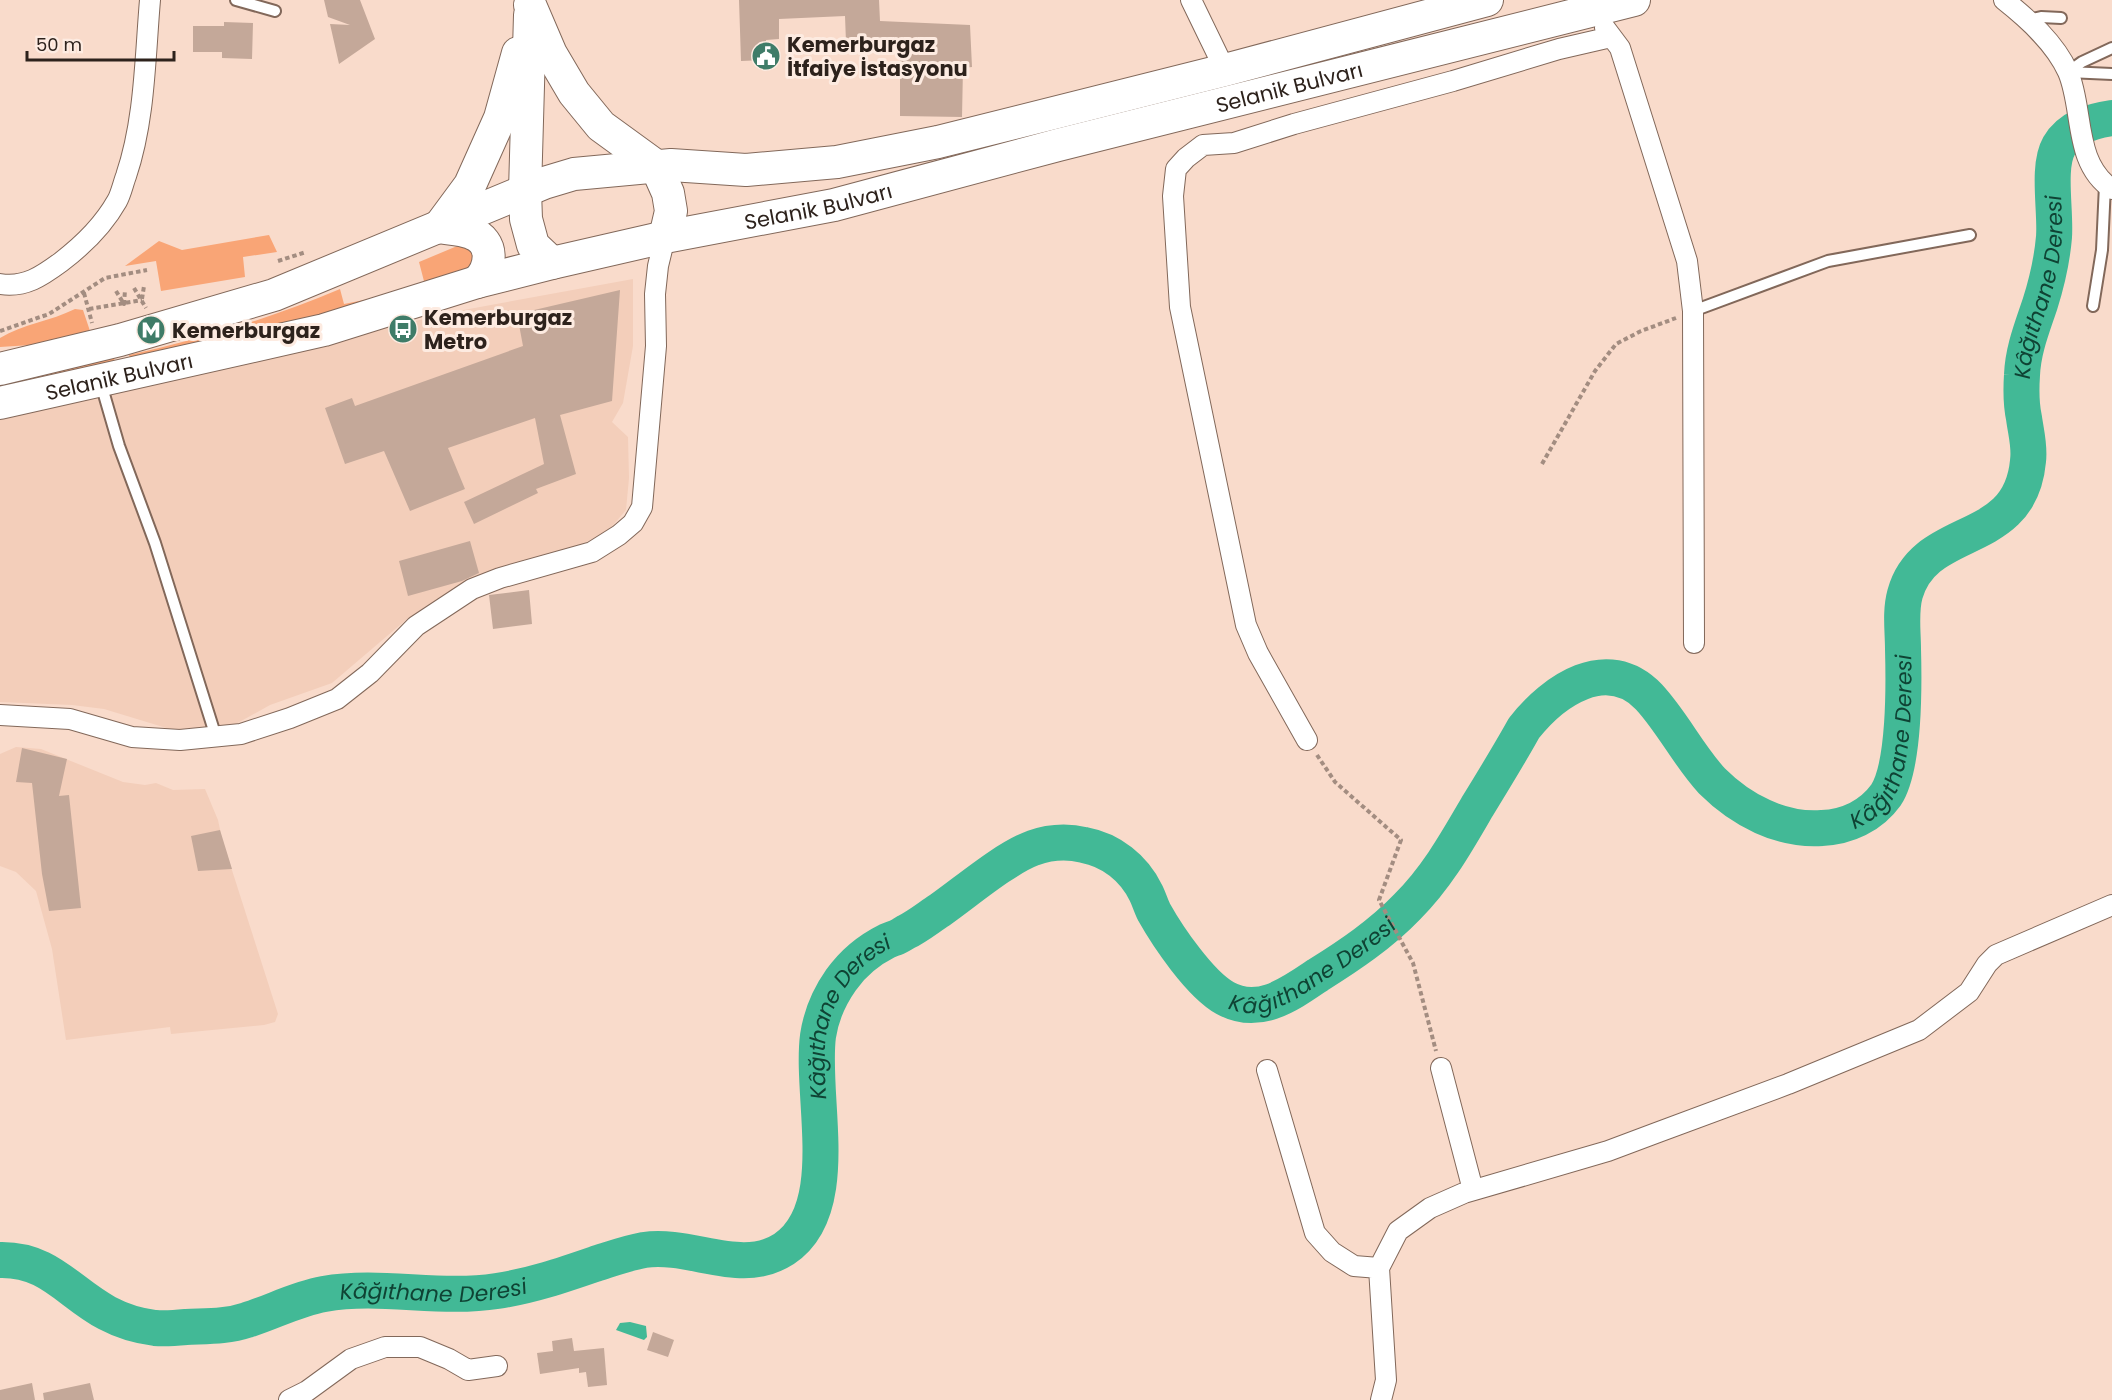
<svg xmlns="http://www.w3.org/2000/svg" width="2112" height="1400" font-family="Poppins,sans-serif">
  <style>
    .built { fill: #f3ceba }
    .green { fill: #f9a576 }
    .water { fill: #42b996 }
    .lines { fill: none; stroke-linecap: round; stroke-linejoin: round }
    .river { stroke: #42b996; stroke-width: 36 }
    .building { fill: #c4a899 }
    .lane-casing { stroke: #82685a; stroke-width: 14 }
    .street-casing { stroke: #82685a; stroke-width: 22 }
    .primary-casing { stroke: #82685a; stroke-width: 34 }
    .path { stroke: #a38d81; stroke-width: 4; stroke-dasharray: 4.5 3; stroke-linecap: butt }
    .lane { stroke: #fff; stroke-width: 10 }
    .street { stroke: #fff; stroke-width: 20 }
    .primary { stroke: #fff; stroke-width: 32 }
    .labels { text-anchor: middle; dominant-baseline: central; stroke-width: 6; stroke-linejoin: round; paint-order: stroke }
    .poi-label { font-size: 21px; font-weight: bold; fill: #2d221c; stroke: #fdebe1; text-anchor: start }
    .street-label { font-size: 21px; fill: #2d221c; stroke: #fdebe1 }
    .water-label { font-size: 22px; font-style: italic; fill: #0f4334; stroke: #fdebe1 }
  </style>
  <rect width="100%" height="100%" fill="#f9dbcb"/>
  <path class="built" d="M 633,279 L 633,346 L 623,403 L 612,422 L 628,437 L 629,478 L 626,510 L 608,531 L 574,548 L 458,587 L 407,619 L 332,683 L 270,705 L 225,730 L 173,730 L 104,709 L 72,705 L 0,702 L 0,415 L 138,386 L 458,311 Z
    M 16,747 L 41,749 L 123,782 L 145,785 L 156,783 L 173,790 L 205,789 L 218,820 L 222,839 L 278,1014 L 275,1022 L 264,1025 L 171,1034 L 170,1027 L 66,1040 L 52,949 L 36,891 L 16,872 L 0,866 L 0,754 Z"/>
  <path class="green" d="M 269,235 L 277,252 L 243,257 L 245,277 L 161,291 L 156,261 L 125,266 L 159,241 L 182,250 Z
    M 462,244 L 474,244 L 475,272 L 425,285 L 419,262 Z
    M 340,289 L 344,304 L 404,292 L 295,326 L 132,365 L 129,355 C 201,339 272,318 340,289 Z
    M 75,309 L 83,310 L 90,331 L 31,345 L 0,347 L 0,338 C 23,324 51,321 75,309 Z
    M 114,358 L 116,368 L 0,394 L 0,384 Z"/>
  <path class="water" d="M 630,1322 L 646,1326 L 647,1337 L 644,1340 L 616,1330 L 620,1323 Z"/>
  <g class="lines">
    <path class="river" id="s1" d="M 0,1260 C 49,1259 68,1292 107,1313 C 122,1321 139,1326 155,1328 C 166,1329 176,1328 186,1327 C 207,1326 226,1327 247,1320 C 273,1312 296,1299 324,1294 C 381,1284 439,1300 497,1291 C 531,1286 563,1275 595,1264 C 611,1259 627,1253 644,1250 C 692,1243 741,1277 784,1249 C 844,1209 810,1098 818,1036 C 821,1016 829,997 841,980 C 853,963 869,950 887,941 C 901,935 893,940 906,932 C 918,926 929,917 940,910 C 967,891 1004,859 1033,848 C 1050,842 1067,841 1084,845 C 1111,850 1134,868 1146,893 C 1149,899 1151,906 1154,912 C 1168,937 1200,984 1225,998 C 1259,1017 1290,994 1318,975 C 1350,955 1381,934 1407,907 C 1437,877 1456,843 1477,807 C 1493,781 1509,755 1524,728 C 1553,691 1607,653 1649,697 C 1673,723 1688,755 1712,781 C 1741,810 1781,831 1822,828 C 1847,827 1871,816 1886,795 C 1905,766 1904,685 1903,649 C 1903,631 1900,612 1905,594 C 1925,522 2020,550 2028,461 C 2030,446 2026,433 2024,418 C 2021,404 2021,390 2022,375 C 2023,350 2032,328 2040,304 C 2047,282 2052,260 2054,237 C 2056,211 2047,167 2059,146 C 2070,127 2092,121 2112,118"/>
  </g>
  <path class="building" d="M 324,0 L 360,0 L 375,39 L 339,64 L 330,24 L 350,25 L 328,17 Z
    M 739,0 L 879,0 L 880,21 L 970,25 L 972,67 L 963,68 L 962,117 L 900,116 L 900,39 L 846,42 L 845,16 L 779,19 L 779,39 L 766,40 L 767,60 L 741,61 Z
    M 224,22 L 253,23 L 252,59 L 222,58 L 222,52 L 193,52 L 193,26 L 224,26 Z
    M 620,290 L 612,401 L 560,415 L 576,474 L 536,489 L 538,493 L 474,524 L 464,502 L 544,464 L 535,418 L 448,448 L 465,489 L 410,511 L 384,451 L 345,464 L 325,408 L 352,398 L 355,406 L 523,346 L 517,314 Z
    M 470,541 L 479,573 L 462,581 L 408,596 L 399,561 Z
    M 529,590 L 532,624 L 493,629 L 489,595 Z
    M 22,748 L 67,759 L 59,796 L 69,795 L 81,908 L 49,911 L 42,874 L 32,783 L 16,782 Z
    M 220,830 L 232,869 L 198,871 L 191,836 Z
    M 653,1332 L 674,1340 L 668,1357 L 647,1350 Z
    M 572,1338 L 574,1351 L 604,1348 L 607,1385 L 588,1387 L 586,1372 L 579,1373 L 579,1368 L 540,1374 L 537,1353 L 553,1351 L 552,1341 Z
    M 32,1383 L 35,1400 L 0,1400 L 0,1390 Z
    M 90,1383 L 94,1400 L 44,1400 L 43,1393 Z"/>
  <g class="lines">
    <g class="lane-casing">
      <path id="lane" d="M 236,0 L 275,11
        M 2028,20 L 2041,17 L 2061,18
        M 2068,72 L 2082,62 L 2112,48
        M 2068,72 L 2112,74
        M 2093,306 L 2102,250 L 2105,185
        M 1693,311 L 1828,261 L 1970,235
        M 101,384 L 119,446 L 155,543 L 216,737"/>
    </g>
    <g class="street-casing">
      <path id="street" d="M 1191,0 L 1225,70
        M 2004,0 C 2028,19 2055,43 2068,72 C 2084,109 2073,163 2112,189
        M 1605,28 L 1620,48 L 1687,261 L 1693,311 L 1694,643
        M 0,284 C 25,288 42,276 61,262 C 82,246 104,224 117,201 C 121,194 123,184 126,176 C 145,120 145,58 150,0
        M 0,715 L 70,719 L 132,737 L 180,740 L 241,734 L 290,718 L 337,699 L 370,673 L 416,626 L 472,589 L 500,578 L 592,552 L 619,535 L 633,523 L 642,507 L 656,346 L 655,294 L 658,266 L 665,237
        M 1307,740 L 1258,653 L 1246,625 L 1180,307 L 1173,196 L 1176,169 L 1186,158 L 1203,145 L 1234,143 L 1294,124 L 1453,81 L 1559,49 L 1611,37
        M 1441,1068 L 1473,1190
        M 1267,1070 L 1315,1233 L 1332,1252 L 1354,1266 L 1379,1268
        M 289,1400 L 307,1391 L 351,1359 L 385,1347 L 420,1347 L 449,1359 L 468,1370 L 497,1366
        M 1381,1400 L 1386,1380 L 1379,1268 L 1398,1231 L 1430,1208 L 1464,1193 L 1608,1151 L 1656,1133 L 1788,1084 L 1919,1030 L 1969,992 L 1987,964 L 1996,955 L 2112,905"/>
    </g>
    <g class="primary-casing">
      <g id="primary">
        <path d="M 530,5 L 551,54 L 574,93 L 601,126 L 656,166 L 668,193 L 671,211 L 665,237"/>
        <path d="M 530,15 L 525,191 L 526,219 L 533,245 L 552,263"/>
        <path d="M 439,227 L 470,185 L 500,118 L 518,53"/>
        <path d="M 439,227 C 449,229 461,229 471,233 C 495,241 492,268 477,282"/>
        <path d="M 0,369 L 120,340 L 274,295 L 544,183 L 574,174 L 671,165 L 746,170 L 837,162 L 938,142 L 1225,70 L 1487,0"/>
        <path id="s2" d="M 0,403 L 324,330 L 477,282 L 552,263 L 665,237 L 834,205 L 1058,145 L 1634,0"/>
      </g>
    </g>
    <path class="path" d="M 278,261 L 306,252
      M 134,288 L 146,308
      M 116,291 L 124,304 L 125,290
      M 84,293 L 92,323
      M 142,299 L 144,286
      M 89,309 L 142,300
      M 0,331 L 49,314 L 105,278 L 147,270
      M 1542,464 L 1595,371 L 1616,344 L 1641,331 L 1676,318
      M 1317,755 L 1335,782 L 1401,840 L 1379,900 L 1413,963 L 1436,1051"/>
    <use href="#lane" class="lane"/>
    <use href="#street" class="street"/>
    <use href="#primary" class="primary"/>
  </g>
  <defs>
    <g id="civic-disc" transform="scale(1.5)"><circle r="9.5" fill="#3f7c68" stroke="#fdebe1"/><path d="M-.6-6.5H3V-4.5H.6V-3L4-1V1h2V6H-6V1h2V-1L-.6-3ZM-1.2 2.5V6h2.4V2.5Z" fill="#fff"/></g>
    <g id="bus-disc" transform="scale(1.5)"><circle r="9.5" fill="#3f7c68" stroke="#fdebe1"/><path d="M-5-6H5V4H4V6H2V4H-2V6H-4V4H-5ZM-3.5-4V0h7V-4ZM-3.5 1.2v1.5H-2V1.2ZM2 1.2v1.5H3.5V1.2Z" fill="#fff"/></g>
    <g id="metro-disc" transform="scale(1.5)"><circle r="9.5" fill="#3f7c68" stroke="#fdebe1"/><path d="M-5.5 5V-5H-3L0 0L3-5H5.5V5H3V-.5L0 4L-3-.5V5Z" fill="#fff"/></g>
  </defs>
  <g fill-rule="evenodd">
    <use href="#civic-disc" x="766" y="56"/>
    <use href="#bus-disc" x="403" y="329"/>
    <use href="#metro-disc" x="151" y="330"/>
  </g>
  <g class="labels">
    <g class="poi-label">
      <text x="787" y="44">Kemerburgaz<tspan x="787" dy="24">İtfaiye İstasyonu</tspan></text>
      <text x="424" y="317">Kemerburgaz<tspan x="424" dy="24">Metro</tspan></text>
      <text x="172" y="330">Kemerburgaz</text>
    </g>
    <g class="street-label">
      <text stroke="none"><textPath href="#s2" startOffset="1328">Selanik Bulvarı</textPath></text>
      <text stroke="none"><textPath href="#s2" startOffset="842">Selanik Bulvarı</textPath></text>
      <text stroke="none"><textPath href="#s2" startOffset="122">Selanik Bulvarı</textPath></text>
    </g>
    <g class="water-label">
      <text stroke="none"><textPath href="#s1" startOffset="3052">Kâğıthane Deresi</textPath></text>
      <text stroke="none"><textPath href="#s1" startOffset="2530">Kâğıthane Deresi</textPath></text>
      <text stroke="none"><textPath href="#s1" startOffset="1701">Kâğıthane Deresi</textPath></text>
      <text stroke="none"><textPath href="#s1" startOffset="1070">Kâğıthane Deresi</textPath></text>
      <text stroke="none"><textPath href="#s1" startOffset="456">Kâğıthane Deresi</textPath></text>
    </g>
  </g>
  <path d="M27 51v9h147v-9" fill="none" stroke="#2d221c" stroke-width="3"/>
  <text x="36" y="51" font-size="18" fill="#2d221c" stroke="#fdebe1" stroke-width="4.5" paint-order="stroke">50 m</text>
</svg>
